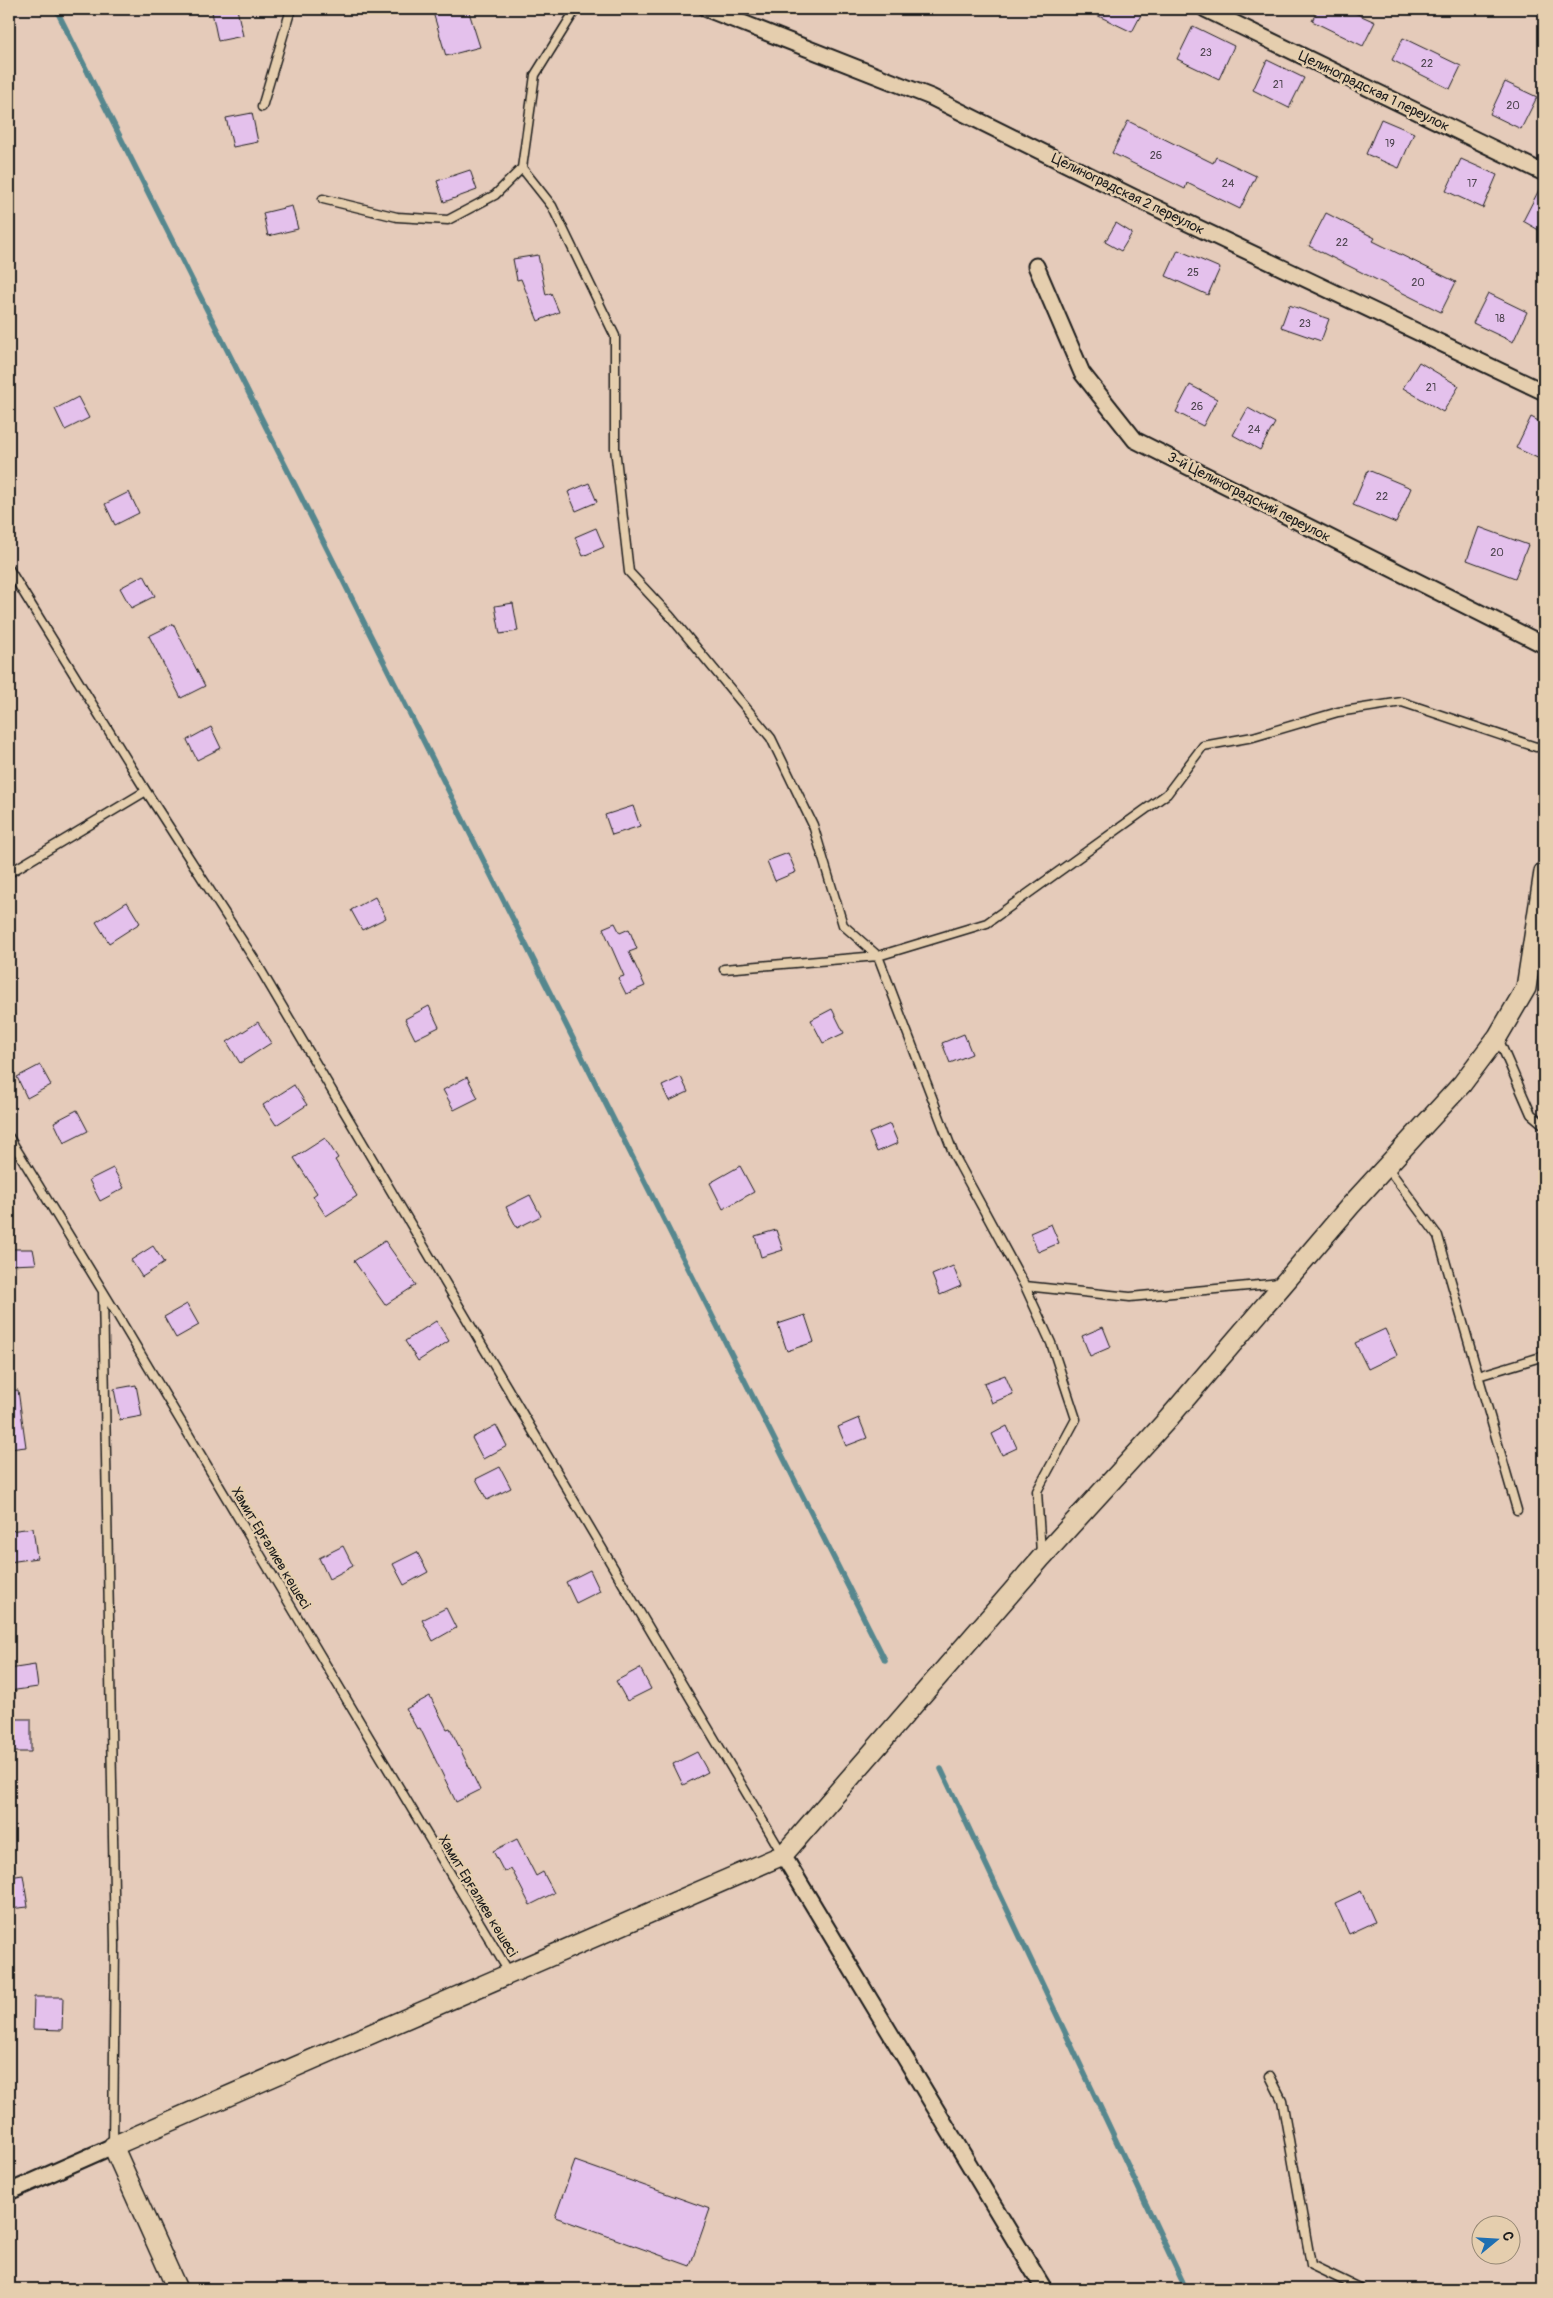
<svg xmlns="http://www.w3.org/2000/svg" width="1553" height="2298" font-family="Pangolin,sans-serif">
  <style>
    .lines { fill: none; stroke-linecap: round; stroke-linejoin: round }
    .stream { stroke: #57878e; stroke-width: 5.5 }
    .building { fill: #e4c1ec; stroke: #1c1c1c }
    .service-casing { stroke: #1c1c1c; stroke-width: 11 }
    .minor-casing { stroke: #1c1c1c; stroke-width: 19 }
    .tertiary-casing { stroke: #1c1c1c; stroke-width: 22 }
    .service { stroke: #e5ceae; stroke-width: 8 }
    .minor { stroke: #e5ceae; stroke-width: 15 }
    .tertiary { stroke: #e5ceae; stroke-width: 19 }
    .labels { text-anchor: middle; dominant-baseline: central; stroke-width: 5; stroke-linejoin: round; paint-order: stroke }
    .number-label { font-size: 11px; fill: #4e4550 }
    .street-label { font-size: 14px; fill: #1c1c1c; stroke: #e5ceae }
  </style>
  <rect width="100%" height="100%" fill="#e5cbba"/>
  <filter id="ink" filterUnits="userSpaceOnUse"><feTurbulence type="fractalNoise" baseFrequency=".02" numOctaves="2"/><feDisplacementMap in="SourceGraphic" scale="10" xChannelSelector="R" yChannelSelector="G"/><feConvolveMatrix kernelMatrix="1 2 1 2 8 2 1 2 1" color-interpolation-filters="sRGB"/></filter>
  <g filter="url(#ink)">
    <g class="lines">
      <path class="stream" d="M 56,9 L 885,1660
        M 941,1769 L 1186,2289"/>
    </g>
    <path class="building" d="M 227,9 L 237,9 L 243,36 L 218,41 L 212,12 Z
      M 432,9 L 468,9 L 480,47 L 446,56 Z
      M 1084,9 L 1144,9 L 1132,32 Z
      M 1318,9 L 1346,9 L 1375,22 L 1363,46 L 1312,21 Z
      M 1193,26 L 1234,46 L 1219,79 L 1177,59 Z
      M 1403,38 L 1461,66 L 1450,89 L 1392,60 Z
      M 1267,60 L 1304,78 L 1289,108 L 1253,90 Z
      M 1505,82 L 1537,97 L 1521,129 L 1490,114 Z
      M 252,113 L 258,142 L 233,147 L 226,118 Z
      M 1381,119 L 1414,133 L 1399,168 L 1366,154 Z
      M 1128,121 L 1213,163 L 1216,157 L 1256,176 L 1240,209 L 1187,183 L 1185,189 L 1112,153 Z
      M 1461,159 L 1497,175 L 1483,208 L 1446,191 Z
      M 470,170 L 477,190 L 444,202 L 437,181 Z
      M 1543,182 L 1544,182 L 1544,233 L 1523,221 Z
      M 292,206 L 298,229 L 268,236 L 263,213 Z
      M 1326,213 L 1375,238 L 1373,241 L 1456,282 L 1441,312 L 1309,246 Z
      M 1116,223 L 1132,233 L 1121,251 L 1105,242 Z
      M 1178,250 L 1220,268 L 1208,295 L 1166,276 Z
      M 538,255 L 546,295 L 551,293 L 559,312 L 538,321 L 521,279 L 517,280 L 513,259 Z
      M 1488,293 L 1527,312 L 1513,342 L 1473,323 Z
      M 1289,305 L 1329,319 L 1321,341 L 1281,327 Z
      M 1419,362 L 1459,386 L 1443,412 L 1403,388 Z
      M 1190,385 L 1217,399 L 1203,426 L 1176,412 Z
      M 78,397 L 89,418 L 65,430 L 55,409 Z
      M 1248,408 L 1275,423 L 1260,450 L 1233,435 Z
      M 1531,417 L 1544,424 L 1544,461 L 1516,448 Z
      M 1368,470 L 1411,488 L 1396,523 L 1353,505 Z
      M 589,483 L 597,502 L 576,511 L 568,492 Z
      M 129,492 L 139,513 L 115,525 L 105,504 Z
      M 1479,527 L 1528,545 L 1515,578 L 1467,560 Z
      M 596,528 L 604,547 L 583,556 L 575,537 Z
      M 144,575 L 155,596 L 131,608 L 120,588 Z
      M 513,603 L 518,631 L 500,634 L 495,606 Z
      M 173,624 L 205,686 L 181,698 L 149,636 Z
      M 211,727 L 221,748 L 197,760 L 187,740 Z
      M 633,806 L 640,826 L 612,835 L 605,815 Z
      M 788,853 L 796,872 L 775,881 L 767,861 Z
      M 375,897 L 386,918 L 362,930 L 351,910 Z
      M 127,902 L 140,923 L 109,943 L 96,922 Z
      M 615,923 L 620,933 L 629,929 L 637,949 L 629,952 L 645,986 L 626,994 L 618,978 L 624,976 L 603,928 Z
      M 429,1006 L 439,1027 L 415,1039 L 405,1019 Z
      M 832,1009 L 844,1033 L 823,1043 L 811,1020 Z
      M 258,1022 L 271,1043 L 240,1063 L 227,1042 Z
      M 964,1034 L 972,1054 L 950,1063 L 942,1043 Z
      M 40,1065 L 51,1085 L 27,1098 L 17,1077 Z
      M 467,1077 L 478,1098 L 454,1110 L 443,1090 Z
      M 681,1077 L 688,1092 L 669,1101 L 662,1086 Z
      M 294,1085 L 307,1105 L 276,1125 L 263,1105 Z
      M 77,1110 L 88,1131 L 64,1143 L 54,1122 Z
      M 890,1124 L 898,1143 L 877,1152 L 869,1133 Z
      M 325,1138 L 338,1158 L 335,1160 L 357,1196 L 326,1216 L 313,1196 L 317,1193 L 294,1158 Z
      M 740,1166 L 754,1192 L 723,1209 L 710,1183 Z
      M 113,1168 L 124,1188 L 100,1201 L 89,1180 Z
      M 530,1195 L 541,1216 L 517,1228 L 506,1207 Z
      M 1051,1224 L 1059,1243 L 1038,1252 L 1030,1233 Z
      M 776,1230 L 783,1250 L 761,1257 L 755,1236 Z
      M 385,1241 L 416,1285 L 385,1305 L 354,1261 Z
      M 153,1246 L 164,1263 L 142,1277 L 131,1260 Z
      M 9,1249 L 33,1249 L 36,1264 L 9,1265 Z
      M 953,1266 L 961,1286 L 940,1295 L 932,1275 Z
      M 187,1304 L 199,1325 L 176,1338 L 164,1317 Z
      M 805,1315 L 814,1342 L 787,1351 L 778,1324 Z
      M 436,1321 L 449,1341 L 418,1361 L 405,1341 Z
      M 1103,1327 L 1111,1347 L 1090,1356 L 1082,1336 Z
      M 1385,1329 L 1397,1355 L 1368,1369 L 1355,1343 Z
      M 1005,1375 L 1013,1394 L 992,1403 L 984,1383 Z
      M 136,1385 L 142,1416 L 120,1420 L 114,1389 Z
      M 18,1390 L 26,1447 L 9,1449 L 9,1391 Z
      M 859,1418 L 867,1438 L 846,1446 L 838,1427 Z
      M 496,1425 L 507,1446 L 483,1459 L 472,1438 Z
      M 1007,1426 L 1017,1448 L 1002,1455 L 992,1434 Z
      M 500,1467 L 511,1488 L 487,1500 L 476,1479 Z
      M 33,1528 L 37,1558 L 9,1562 L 9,1531 Z
      M 343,1546 L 353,1566 L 329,1579 L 319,1558 Z
      M 417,1552 L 428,1572 L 404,1585 L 393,1564 Z
      M 590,1570 L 600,1591 L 576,1603 L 566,1582 Z
      M 446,1608 L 456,1628 L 433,1641 L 422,1620 Z
      M 35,1665 L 38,1687 L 9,1691 L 9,1669 Z
      M 640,1668 L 651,1689 L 627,1701 L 616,1681 Z
      M 430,1696 L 447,1729 L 450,1728 L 480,1790 L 456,1802 L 420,1728 L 417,1729 L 406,1709 Z
      M 9,1719 L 31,1719 L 31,1752 L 9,1752 Z
      M 697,1752 L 708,1772 L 683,1785 L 673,1764 Z
      M 517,1839 L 536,1876 L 543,1872 L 554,1893 L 530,1905 L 511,1868 L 504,1872 L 493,1851 Z
      M 23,1875 L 28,1907 L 9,1909 L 9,1877 Z
      M 1361,1891 L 1375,1922 L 1349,1934 L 1335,1903 Z
      M 34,1997 L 63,1997 L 62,2030 L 33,2029 Z
      M 575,2161 L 710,2209 L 690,2266 L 555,2217 Z"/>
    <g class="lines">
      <g class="service-casing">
        <path id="service" d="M 262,107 L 291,9
          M 522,168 L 535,75 L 576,9
          M 323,199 L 397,217 L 448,220 L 495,195 L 522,168 L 552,206 L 615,336 L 615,448 L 629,572 L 670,616 L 771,738 L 813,825 L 843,925 L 878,956 L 954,1155 L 1025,1286 L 1051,1343 L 1076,1419 L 1037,1491 L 1041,1553
          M 9,569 L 146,791 L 256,962 L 783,1855
          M 9,873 L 146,791
          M 724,969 L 878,956 L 987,923 L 1167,794 L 1203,746 L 1253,737 L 1338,712 L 1402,702 L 1536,747 L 1544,746
          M 1498,1038 L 1531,1114 L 1544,1125
          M 9,1137 L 115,1311 L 509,1972
          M 1387,1167 L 1438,1236 L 1517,1510
          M 1025,1286 L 1130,1297 L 1280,1283
          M 103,1292 L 115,1946 L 113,2145
          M 1478,1376 L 1544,1356
          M 1270,2076 L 1282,2100 L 1311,2265 L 1361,2289"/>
      </g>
      <g class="minor-casing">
        <path id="minor" d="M 707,9 L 931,97 L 1133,197 L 1544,392
          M 1205,9 L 1544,173
          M 1036,266 L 1082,373 L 1135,440 L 1544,645
          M 783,1855 L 1044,2289
          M 9,2192 L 113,2146"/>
      </g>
      <g class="tertiary-casing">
        <path id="tertiary" d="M 177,2289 L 113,2146 L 783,1855 L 1042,1557 L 1168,1419 L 1351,1205 L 1462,1084 L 1498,1036 L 1526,988 L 1544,872"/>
      </g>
      <use href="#service" class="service"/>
      <use href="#minor" class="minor"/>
      <use href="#tertiary" class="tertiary"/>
    </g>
  </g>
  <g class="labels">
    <g class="number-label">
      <text x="1206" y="52">23</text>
      <text x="1427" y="63">22</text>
      <text x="1278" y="84">21</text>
      <text x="1513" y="105">20</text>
      <text x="1390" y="143">19</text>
      <text x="1156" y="155">26</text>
      <text x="1228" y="183">24</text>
      <text x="1472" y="183">17</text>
      <text x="1342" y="242">22</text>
      <text x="1193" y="272">25</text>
      <text x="1418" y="282">20</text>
      <text x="1500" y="318">18</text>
      <text x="1305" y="323">23</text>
      <text x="1431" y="387">21</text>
      <text x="1197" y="406">26</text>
      <text x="1254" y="429">24</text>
      <text x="1382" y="496">22</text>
      <text x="1497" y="552">20</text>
    </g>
    <g class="street-label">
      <text transform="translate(1374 91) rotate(26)">Целиноградская 1 переулок</text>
      <text transform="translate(1128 194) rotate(26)">Целиноградская 2 переулок</text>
      <text transform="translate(1249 497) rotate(27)">3-й Целиноградский переулок</text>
      <text transform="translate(271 1548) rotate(59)">Хамит Ерғалиев көшесі</text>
      <text transform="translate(478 1896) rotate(59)">Хамит Ерғалиев көшесі</text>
    </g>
  </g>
  <rect width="1553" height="2298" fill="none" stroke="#e5ceae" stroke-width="30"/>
  <rect x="15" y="15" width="1523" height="2268" fill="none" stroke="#1c1c1c" stroke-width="2" filter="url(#ink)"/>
  <g transform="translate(1496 2240) rotate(72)"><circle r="24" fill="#e5ceae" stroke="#958774"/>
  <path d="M0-4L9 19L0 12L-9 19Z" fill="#1f6fb2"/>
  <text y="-8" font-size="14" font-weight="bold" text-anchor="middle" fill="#1c1c1c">С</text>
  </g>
</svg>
